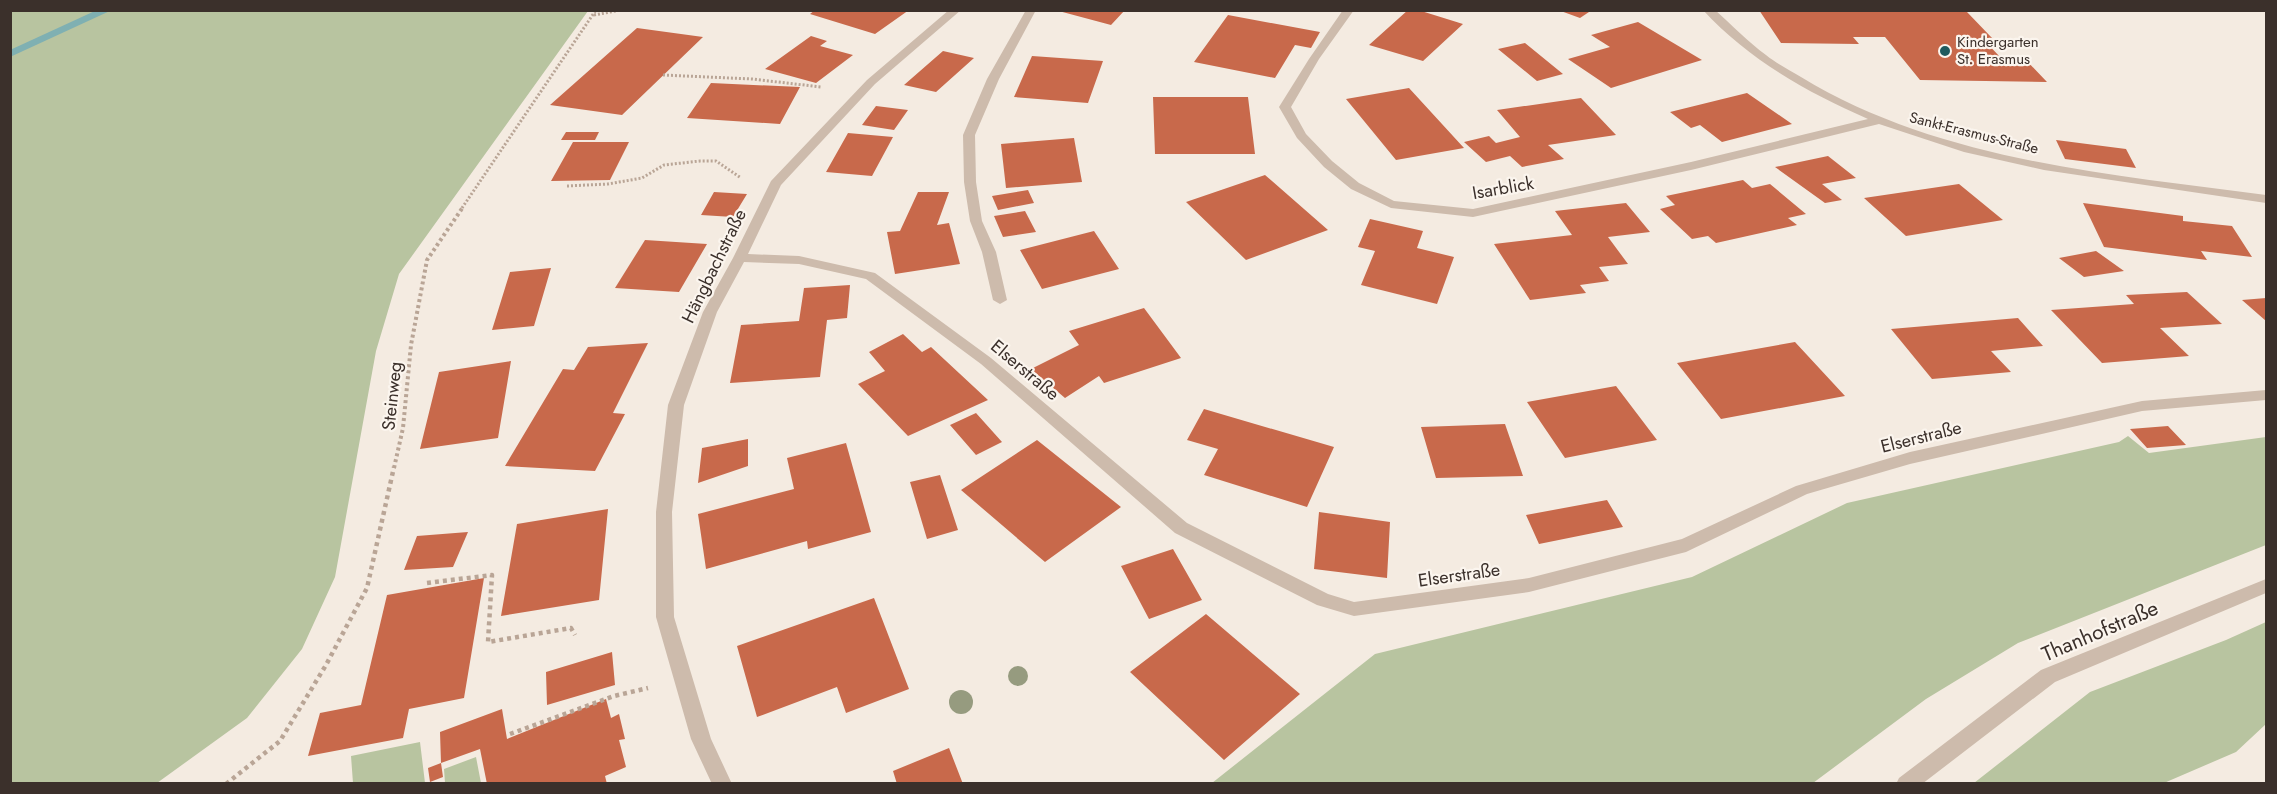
<svg xmlns="http://www.w3.org/2000/svg" width="2277" height="794" font-family="Jost,sans-serif">
  <style>
    .green { fill: #b8c4a0 }
    .lines { fill: none; stroke-linecap: round; stroke-linejoin: round }
    .stream { fill: #7fb0b2; fill-rule: evenodd }
    .building { fill: #c8694b }
    .path-far2 { stroke: #b9a596; stroke-width: 3; stroke-dasharray: 2 2; stroke-linecap: butt }
    .path-far1 { stroke: #b9a596; stroke-width: 4; stroke-dasharray: 3 3; stroke-linecap: butt }
    .path { stroke: #b9a596; stroke-width: 4.5; stroke-dasharray: 4 4; stroke-linecap: butt }
    .street { fill: #cdbbac; fill-rule: evenodd }
    .tree { fill: #969b7f }
    .poi-dot { fill: #1f5a5e; stroke: #fbf5ee; stroke-width: 2 }
    .labels { text-anchor: middle; dominant-baseline: central; stroke-width: 4.5; stroke-linejoin: round; paint-order: stroke }
    .far-poi-label { font-size: 15px; fill: #3b302b; stroke: #fbf5ee; text-anchor: start }
    .far-street-label { font-size: 15px; fill: #3b302b; stroke: #fbf5ee }
    .street-label { font-size: 18px; fill: #3b302b; stroke: #fbf5ee }
    .near-street-label { font-size: 21px; fill: #3b302b; stroke: #fbf5ee }
  </style>
  <rect width="100%" height="100%" fill="#f4ebe1"/>
  <path class="green" d="M 10,11 L 588,11 L 399,274 L 376,351 L 335,577 L 302,649 L 247,718 L 157,783 L 11,783 Z
    M 2128,436 L 2149,453 L 2266,437 L 2266,545 L 2018,643 L 1926,699 L 1813,783 L 1212,783 L 1375,654 L 1692,577 L 1847,503 L 2119,442 Z
    M 2266,622 L 2266,724 L 2236,752 L 2164,783 L 1974,783 L 2090,692 L 2226,640 Z
    M 420,742 L 425,783 L 353,783 L 351,756 Z
    M 476,757 L 481,783 L 445,783 L 444,769 Z"/>
  <g class="lines">
    <path class="stream" d="M 97,10 L 112,10 L 10,57 L 10,50 Z"/>
  </g>
  <path class="building" d="M 815,10 L 909,10 L 875,34 L 810,14 Z
    M 1055,10 L 1125,10 L 1111,25 Z
    M 1408,10 L 1418,10 L 1463,24 L 1423,61 L 1369,45 Z
    M 1558,10 L 1592,10 L 1580,18 Z
    M 1759,10 L 1967,12 L 1992,38 L 1982,38 L 2001,58 L 2025,59 L 2047,82 L 1920,80 L 1885,37 L 1853,37 L 1859,44 L 1781,43 Z
    M 1228,15 L 1320,32 L 1311,48 L 1295,45 L 1275,78 L 1194,62 Z
    M 1638,22 L 1702,60 L 1611,88 L 1568,59 L 1610,47 L 1591,35 Z
    M 637,28 L 703,37 L 622,115 L 550,105 Z
    M 811,36 L 827,41 L 820,46 L 853,55 L 816,83 L 765,69 Z
    M 1525,43 L 1563,74 L 1537,81 L 1498,49 Z
    M 943,51 L 974,58 L 936,92 L 904,85 Z
    M 1032,56 L 1103,61 L 1088,103 L 1014,97 Z
    M 711,83 L 800,87 L 780,124 L 687,118 Z
    M 1409,88 L 1464,148 L 1396,160 L 1346,99 Z
    M 1747,93 L 1792,124 L 1722,142 L 1700,125 L 1691,128 L 1670,112 Z
    M 1153,97 L 1248,97 L 1255,154 L 1155,154 Z
    M 1581,98 L 1616,135 L 1548,145 L 1564,159 L 1522,167 L 1510,156 L 1486,162 L 1464,142 L 1489,136 L 1496,143 L 1520,137 L 1497,110 Z
    M 876,106 L 908,110 L 894,130 L 862,125 Z
    M 566,132 L 599,132 L 595,140 L 561,140 Z
    M 848,133 L 893,137 L 872,176 L 826,172 Z
    M 1074,138 L 1082,182 L 1006,188 L 1001,144 Z
    M 2056,140 L 2126,149 L 2136,168 L 2065,159 Z
    M 573,142 L 629,142 L 610,180 L 551,181 Z
    M 1828,156 L 1856,178 L 1822,184 L 1842,200 L 1825,203 L 1775,167 Z
    M 1265,175 L 1328,230 L 1246,260 L 1186,202 Z
    M 1743,180 L 1752,188 L 1770,184 L 1806,214 L 1788,218 L 1797,225 L 1716,243 L 1708,236 L 1692,239 L 1660,209 L 1675,205 L 1666,196 Z
    M 1959,184 L 2003,220 L 1906,236 L 1864,198 Z
    M 1028,190 L 1034,203 L 998,210 L 992,196 Z
    M 714,192 L 747,194 L 733,217 L 701,215 Z
    M 918,192 L 949,192 L 937,225 L 949,223 L 960,264 L 895,274 L 887,232 L 900,231 Z
    M 1626,203 L 1650,232 L 1608,237 L 1628,264 L 1599,267 L 1609,281 L 1580,285 L 1586,293 L 1530,300 L 1494,244 L 1572,235 L 1555,211 Z
    M 2083,203 L 2183,216 L 2183,221 L 2232,226 L 2252,257 L 2201,251 L 2207,260 L 2104,247 Z
    M 1025,211 L 1036,232 L 1003,237 L 994,216 Z
    M 1370,219 L 1423,231 L 1417,248 L 1454,257 L 1437,304 L 1361,285 L 1375,251 L 1358,247 Z
    M 1094,231 L 1119,269 L 1042,289 L 1020,250 Z
    M 645,240 L 707,244 L 679,292 L 615,288 Z
    M 2096,251 L 2124,271 L 2084,277 L 2059,258 Z
    M 551,268 L 534,326 L 492,330 L 510,272 Z
    M 850,285 L 847,318 L 827,320 L 820,377 L 730,383 L 741,325 L 799,321 L 804,288 Z
    M 2187,292 L 2222,324 L 2160,328 L 2189,356 L 2102,363 L 2051,310 L 2134,304 L 2126,295 Z
    M 2266,298 L 2266,321 L 2242,300 Z
    M 1144,308 L 1181,358 L 1104,383 L 1099,376 L 1065,398 L 1031,369 L 1079,345 L 1069,331 Z
    M 2018,318 L 2043,346 L 1991,351 L 2011,372 L 1932,379 L 1891,329 Z
    M 903,334 L 922,352 L 931,347 L 988,400 L 908,436 L 858,384 L 885,371 L 869,352 Z
    M 1795,342 L 1845,396 L 1721,419 L 1677,363 Z
    M 648,343 L 613,413 L 625,414 L 595,471 L 505,466 L 563,369 L 574,370 L 588,347 Z
    M 511,361 L 498,438 L 420,449 L 439,372 Z
    M 1616,386 L 1657,440 L 1565,458 L 1527,402 Z
    M 1204,409 L 1334,447 L 1307,507 L 1204,475 L 1218,449 L 1187,440 Z
    M 976,413 L 1002,442 L 976,455 L 950,425 Z
    M 1505,424 L 1523,476 L 1436,478 L 1421,427 Z
    M 2168,426 L 2186,445 L 2147,448 L 2130,429 Z
    M 748,439 L 748,466 L 698,483 L 702,448 Z
    M 1037,440 L 1121,507 L 1045,562 L 961,490 Z
    M 846,443 L 871,532 L 808,549 L 807,541 L 706,569 L 698,514 L 794,489 L 787,458 Z
    M 940,475 L 958,530 L 927,539 L 910,482 Z
    M 1607,500 L 1623,527 L 1539,544 L 1526,515 Z
    M 608,509 L 599,600 L 501,616 L 517,524 Z
    M 1319,512 L 1390,522 L 1387,578 L 1314,569 Z
    M 468,532 L 453,567 L 404,570 L 417,536 Z
    M 1173,549 L 1202,600 L 1149,619 L 1121,566 Z
    M 484,578 L 464,698 L 409,709 L 403,738 L 308,756 L 320,713 L 361,705 L 387,595 Z
    M 874,598 L 909,689 L 846,713 L 837,687 L 757,717 L 737,646 Z
    M 1206,614 L 1300,694 L 1224,760 L 1130,672 Z
    M 612,652 L 615,685 L 547,705 L 546,672 Z
    M 606,699 L 611,718 L 619,714 L 625,739 L 619,740 L 626,767 L 605,776 L 607,784 L 487,784 L 480,749 L 441,763 L 440,732 L 502,709 L 507,739 Z
    M 949,748 L 963,784 L 897,784 L 893,771 Z
    M 441,763 L 443,777 L 430,782 L 428,768 Z"/>
  <g class="lines">
    <path class="path-far2" d="M 594,15 L 621,10
      M 663,75 L 752,79 L 821,87
      M 567,186 L 608,184 L 642,178 L 664,165 L 700,161 L 716,161 L 741,178
      M 462,208 L 596,10"/>
    <path class="path-far1" d="M 394,468 L 403,428 L 411,345 L 427,260 L 463,207"/>
    <path class="path" d="M 427,583 L 492,575 L 488,642 L 571,628 L 575,635
      M 510,734 L 614,696 L 648,688
      M 226,784 L 280,741 L 326,665 L 367,588 L 394,467"/>
    <path class="street" d="M 949,10 L 961,10 L 875,84 L 781,185 L 748,254 L 799,256 L 875,273 L 991,358 L 1187,523 L 1328,594 L 1354,602 L 1529,578 L 1682,539 L 1796,486 L 1910,452 L 2142,401 L 2266,390 L 2266,400 L 2142,411 L 1910,464 L 1807,494 L 1686,552 L 1529,592 L 1354,616 L 1317,605 L 1175,533 L 981,364 L 866,279 L 799,264 L 744,262 L 717,312 L 684,405 L 672,512 L 674,617 L 711,739 L 732,784 L 712,784 L 691,739 L 656,617 L 656,512 L 668,405 L 703,312 L 733,258 L 771,181 L 867,80 Z
      M 1026,10 L 1036,10 L 999,79 L 975,135 L 976,182 L 982,221 L 996,252 L 1007,300 L 1000,304 L 993,300 L 982,252 L 970,221 L 964,182 L 963,135 L 987,79 Z
      M 1343,10 L 1354,10 L 1319,59 L 1291,107 L 1306,134 L 1332,161 L 1359,183 L 1394,201 L 1473,209 L 1691,162 L 1868,119 C 1808,93 1749,60 1703,10 L 1715,10 C 1732,25 1748,42 1766,55 C 1777,64 1790,70 1801,77 C 1939,161 2109,174 2266,195 L 2266,203 L 2044,170 L 1964,152 L 1879,124 L 1691,170 L 1473,217 L 1391,208 L 1351,189 L 1324,167 L 1297,138 L 1279,107 L 1309,59 Z
      M 2266,579 L 2266,593 L 2055,682 L 1922,784 L 1896,784 L 1899,778 L 2041,670 Z"/>
  </g>
  <g class="tree">
    <circle cx="1018" cy="676" r="10"/>
    <circle cx="961" cy="702" r="12"/>
  </g>
  <circle class="poi-dot" cx="1945" cy="51" r="6"/>
  <g class="labels">
    <g class="far-poi-label">
      <text x="1957" y="42">Kindergarten<tspan x="1957" dy="17">St. Erasmus</tspan></text>
    </g>
    <g class="far-street-label">
      <text transform="translate(1974 133) rotate(14)">Sankt-Erasmus-Straße</text>
    </g>
    <g class="street-label">
      <text transform="translate(1503 188) rotate(-10)">Isarblick</text>
      <text transform="translate(714 266) rotate(-64)">Hängbachstraße</text>
      <text transform="translate(1025 370) rotate(40)">Elserstraße</text>
      <text transform="translate(392 396) rotate(-84)">Steinweg</text>
      <text transform="translate(1921 437) rotate(-14)">Elserstraße</text>
      <text transform="translate(1459 575) rotate(-8)">Elserstraße</text>
    </g>
    <g class="near-street-label">
      <text transform="translate(2100 631) rotate(-23)">Thanhofstraße</text>
    </g>
  </g>
  <rect width="2277" height="794" fill="none" stroke="#3b302b" stroke-width="24"/>
</svg>
